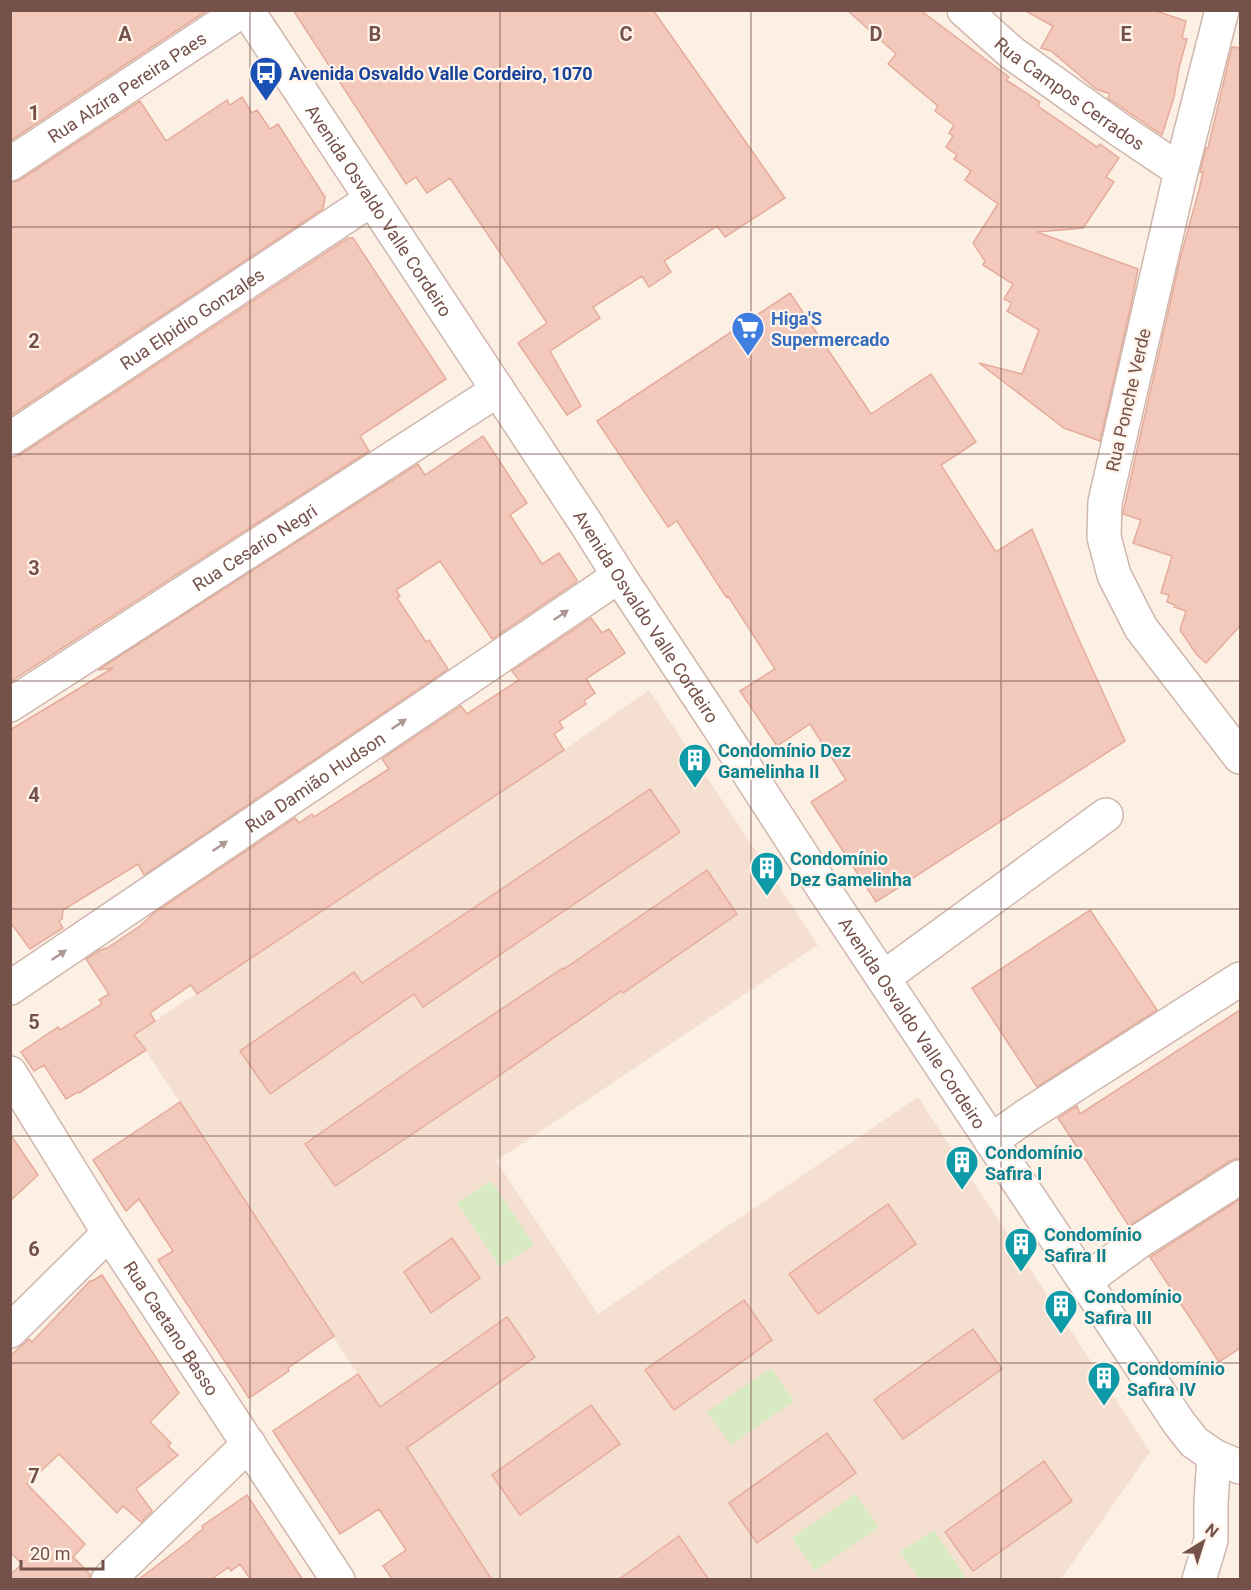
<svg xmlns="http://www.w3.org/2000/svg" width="1251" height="1590" font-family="Roboto,sans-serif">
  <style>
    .residential { fill: #f4dfd1 }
    .green { fill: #d8eac2 }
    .building { fill: #f2c9bb; stroke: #e5ac9b; stroke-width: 1.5 }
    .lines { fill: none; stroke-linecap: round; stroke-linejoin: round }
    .minor-casing { stroke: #d0b7ad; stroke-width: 36 }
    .minor { stroke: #fff; stroke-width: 33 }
    .oneway { fill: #ac9792 }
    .grid { fill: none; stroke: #755249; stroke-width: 1.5; stroke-opacity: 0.55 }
    .labels { text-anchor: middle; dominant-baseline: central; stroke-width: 4.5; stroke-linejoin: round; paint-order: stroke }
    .transit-label { font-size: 18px; font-weight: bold; fill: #164399; stroke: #fff3ea; text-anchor: start }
    .street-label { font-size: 18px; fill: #755249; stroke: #fff3ea }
    .shop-label { font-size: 18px; font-weight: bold; fill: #366cbe; stroke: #fff3ea; text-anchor: start }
    .culture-label { font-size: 18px; font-weight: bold; fill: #0d838f; stroke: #fff3ea; text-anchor: start }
    .grid-label { font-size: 20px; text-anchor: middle; font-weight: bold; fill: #755249; stroke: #fff3ea; stroke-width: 4.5; stroke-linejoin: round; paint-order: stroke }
  </style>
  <rect width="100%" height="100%" fill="#fcefe3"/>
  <path class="residential" d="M 649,690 L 818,945 L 496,1161 L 598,1314 L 918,1097 L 1150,1452 L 1061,1579 L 492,1579 L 135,1034 L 564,750 Z"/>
  <path class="green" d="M 491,1181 L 534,1245 L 500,1267 L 457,1203 Z
    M 771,1368 L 794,1401 L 731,1445 L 707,1412 Z
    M 855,1494 L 879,1527 L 815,1571 L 792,1538 Z
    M 934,1530 L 967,1579 L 919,1579 L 900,1552 Z"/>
  <path class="building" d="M 10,10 L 208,10 L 10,141 Z
    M 293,10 L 653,10 L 785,198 L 725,237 L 717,226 L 664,261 L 671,272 L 649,287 L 642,276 L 593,307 L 600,318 L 550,351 L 581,406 L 567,415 L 518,343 L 547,323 L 450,178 L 427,193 L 416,177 L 406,184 Z
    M 847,10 L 920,10 L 1009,77 L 1006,80 L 1040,102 L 1038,106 L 1097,147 L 1100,144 L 1119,158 L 1106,177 L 1114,182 L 1083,228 L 1037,232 L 1138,269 L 1131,305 L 1100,441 L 1064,428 L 979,363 L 1022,374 L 1039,330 L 1007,311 L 1012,303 L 1004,299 L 1013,284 L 983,265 L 985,261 L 973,243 L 998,204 L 965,180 L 971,171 L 954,159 L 957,155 L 946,147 L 953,136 L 949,133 L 954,125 L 935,111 L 938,106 L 888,64 L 896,54 Z
    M 1024,10 L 1153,10 L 1186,21 L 1182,38 L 1187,39 L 1179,68 L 1174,97 L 1162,135 L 1108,98 L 1110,94 L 1096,89 L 1051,51 L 1041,48 L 1053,26 Z
    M 1232,47 L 1240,48 L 1240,626 L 1206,663 L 1197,655 L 1180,630 L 1186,611 L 1174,607 L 1175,605 L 1167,602 L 1169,595 L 1161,593 L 1172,556 L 1133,543 L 1141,520 L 1123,514 L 1124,508 L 1181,255 L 1199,190 L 1203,172 L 1200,172 L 1206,148 L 1208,148 Z
    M 242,97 L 252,113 L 257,110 L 270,129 L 278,124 L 325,197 L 323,209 L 10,416 L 10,183 L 20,180 L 140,101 L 166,141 L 227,100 L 230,105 Z
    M 348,238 L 353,238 L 446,379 L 360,436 L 369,451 L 10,682 L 10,458 L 20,455 Z
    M 790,293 L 871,414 L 931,374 L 976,442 L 941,465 L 996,552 L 1032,529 L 1075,631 L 1125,741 L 876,902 L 811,802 L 846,780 L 810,724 L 777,746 L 740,691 L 775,669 L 728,596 L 726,597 L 677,521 L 668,527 L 597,421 Z
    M 483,436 L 527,503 L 510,515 L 542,564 L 559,553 L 577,580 L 576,582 L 492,639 L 440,561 L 396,590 L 400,596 L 397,598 L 426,642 L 429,640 L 448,669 L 144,875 L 138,864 L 63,910 L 62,919 L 59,921 L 63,928 L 30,949 L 10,922 L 10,730 L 113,668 L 98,670 L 418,464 L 425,475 Z
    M 591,618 L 602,633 L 609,629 L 625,653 L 586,679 L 595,693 L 584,701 L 586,704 L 559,722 L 563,728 L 554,734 L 564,750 L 197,994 L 191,985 L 150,1013 L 155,1021 L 134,1035 L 146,1050 L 79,1093 L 78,1092 L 66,1099 L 44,1065 L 34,1071 L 21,1052 L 58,1027 L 60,1030 L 102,1004 L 99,1000 L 109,994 L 86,959 L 100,950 L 107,948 L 140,926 L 154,913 L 295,818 L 299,823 L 312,814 L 314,817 L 389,769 L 382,759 L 461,706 L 467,714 L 519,680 L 512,671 Z
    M 650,789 L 680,832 L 423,1007 L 414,994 L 270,1094 L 240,1051 L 354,972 L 362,983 Z
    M 707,870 L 737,914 L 623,993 L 621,991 L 503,1073 L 335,1186 L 305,1144 L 419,1064 L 563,968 L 564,969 Z
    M 1090,910 L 1157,1010 L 1037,1087 L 972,988 Z
    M 1240,1010 L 1240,1158 L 1230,1161 L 1129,1226 L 1058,1118 L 1077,1106 L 1080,1114 Z
    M 180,1102 L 334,1336 L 288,1368 L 289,1371 L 249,1398 L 158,1260 L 173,1251 L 161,1233 L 139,1199 L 126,1211 L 93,1160 Z
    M 10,1134 L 38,1175 L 10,1201 Z
    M 1240,1199 L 1240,1348 L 1219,1362 L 1150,1257 Z
    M 888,1204 L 916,1244 L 818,1314 L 789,1274 Z
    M 452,1238 L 480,1278 L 431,1313 L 404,1272 Z
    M 102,1275 L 179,1393 L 150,1422 L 171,1443 L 168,1446 L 178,1455 L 136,1489 L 152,1511 L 141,1522 L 123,1506 L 117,1513 L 59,1454 L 27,1484 L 85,1544 L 73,1557 L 90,1574 L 90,1580 L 10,1580 L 10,1575 L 22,1564 L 10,1552 L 10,1356 L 29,1339 L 32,1342 L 90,1281 L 94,1280 Z
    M 744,1300 L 772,1340 L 674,1410 L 645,1370 Z
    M 507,1317 L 535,1357 L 407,1448 L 492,1580 L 393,1580 L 383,1566 L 406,1550 L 379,1509 L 340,1534 L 273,1431 L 358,1374 L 380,1407 Z
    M 973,1329 L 1002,1369 L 903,1439 L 874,1400 Z
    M 591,1405 L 620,1444 L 520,1515 L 492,1475 Z
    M 827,1433 L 856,1473 L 757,1543 L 729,1503 Z
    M 1044,1461 L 1072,1501 L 973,1571 L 945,1532 Z
    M 247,1495 L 303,1580 L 251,1580 L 240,1564 L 231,1571 L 229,1567 L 210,1580 L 138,1580 L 194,1537 L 194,1536 L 203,1529 L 202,1526 Z
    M 679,1536 L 709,1580 L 618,1580 Z"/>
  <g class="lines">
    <g class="minor-casing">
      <g id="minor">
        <path id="s1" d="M 247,10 L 587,525 L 619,576 L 713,718 L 829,897 L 1179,1423 L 1194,1442 L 1214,1456 L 1240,1467"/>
        <path id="s2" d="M 964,10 L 1012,53 L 1120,130 L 1181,171"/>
        <path d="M 1222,10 L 1181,171 L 1105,502 L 1104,537 L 1114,575 L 1141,628 L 1240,757"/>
        <path id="s3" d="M 10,164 L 243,10"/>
        <path id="s4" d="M 10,439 L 372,199"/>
        <path id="s5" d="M 10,705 L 498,390"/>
        <path d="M 883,978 L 1106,815"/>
        <path id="s6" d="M 10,988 L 619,576"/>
        <path id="s7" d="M 10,1073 L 109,1233 L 338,1580"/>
        <path d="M 991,1141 L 1026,1116 L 1240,979"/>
        <path d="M 1085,1281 L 1141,1240 L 1240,1177"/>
        <path d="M 10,1331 L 109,1233"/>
        <path d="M 108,1580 L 249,1444"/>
        <path d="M 1199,1580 L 1211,1540 L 1211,1503 L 1214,1456"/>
      </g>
    </g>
    <use href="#minor" class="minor"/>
  </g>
  <defs><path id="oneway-solid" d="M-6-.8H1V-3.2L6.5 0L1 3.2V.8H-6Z" transform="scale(1.5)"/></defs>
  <g class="oneway">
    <use href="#oneway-solid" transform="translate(561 615) rotate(-34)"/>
    <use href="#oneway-solid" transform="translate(399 724) rotate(-34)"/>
    <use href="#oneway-solid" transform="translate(220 846) rotate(-34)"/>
    <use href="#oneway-solid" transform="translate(59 955) rotate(-34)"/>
  </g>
  <path class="grid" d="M 250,10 L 250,1580M 500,10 L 500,1580M 751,10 L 751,1580M 1001,10 L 1001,1580M 10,227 L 1240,227M 10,454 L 1240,454M 10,681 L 1240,681M 10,909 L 1240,909M 10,1136 L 1240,1136M 10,1363 L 1240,1363"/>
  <defs>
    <g id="bus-pin" transform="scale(1.725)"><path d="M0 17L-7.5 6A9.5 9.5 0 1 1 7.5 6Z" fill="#1a4fb4" stroke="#fff3ea"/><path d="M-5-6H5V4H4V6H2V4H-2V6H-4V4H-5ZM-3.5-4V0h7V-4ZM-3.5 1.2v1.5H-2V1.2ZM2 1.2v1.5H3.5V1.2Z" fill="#fff"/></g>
    <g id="supermarket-pin" transform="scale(1.725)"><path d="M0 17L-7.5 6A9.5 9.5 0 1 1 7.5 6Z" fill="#3f7fe0" stroke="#fff3ea"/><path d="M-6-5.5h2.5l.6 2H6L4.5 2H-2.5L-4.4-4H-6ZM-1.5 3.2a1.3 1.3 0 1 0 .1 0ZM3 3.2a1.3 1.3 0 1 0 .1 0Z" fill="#fff"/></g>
    <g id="building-pin" transform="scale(1.725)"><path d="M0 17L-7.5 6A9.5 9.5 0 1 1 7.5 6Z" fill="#0f9aa8" stroke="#fff3ea"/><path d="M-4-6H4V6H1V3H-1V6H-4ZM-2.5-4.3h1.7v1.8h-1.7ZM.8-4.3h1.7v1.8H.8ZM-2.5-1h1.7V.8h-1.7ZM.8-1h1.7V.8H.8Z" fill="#fff"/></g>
  </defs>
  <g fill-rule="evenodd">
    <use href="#bus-pin" x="266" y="73"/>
    <use href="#supermarket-pin" x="748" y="328"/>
    <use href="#building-pin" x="695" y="760"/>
    <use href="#building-pin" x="767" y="868"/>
    <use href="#building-pin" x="962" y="1162"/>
    <use href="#building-pin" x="1021" y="1244"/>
    <use href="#building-pin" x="1061" y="1306"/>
    <use href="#building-pin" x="1104" y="1378"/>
  </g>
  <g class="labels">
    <g class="transit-label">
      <text x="289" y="73">Avenida Osvaldo Valle Cordeiro, 1070</text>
    </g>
    <g class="street-label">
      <text stroke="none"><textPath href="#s3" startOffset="140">Rua Alzira Pereira Paes</textPath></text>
      <text stroke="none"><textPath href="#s2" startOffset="135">Rua Campos Cerrados</textPath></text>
      <text stroke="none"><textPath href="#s1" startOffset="240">Avenida Osvaldo Valle Cordeiro</textPath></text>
      <text stroke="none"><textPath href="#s4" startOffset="218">Rua Elpidio Gonzales</textPath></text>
      <text transform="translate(1128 400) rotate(-77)">Rua Ponche Verde</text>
      <text stroke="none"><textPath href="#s5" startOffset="291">Rua Cesario Negri</textPath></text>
      <text stroke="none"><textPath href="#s1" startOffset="726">Avenida Osvaldo Valle Cordeiro</textPath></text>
      <text stroke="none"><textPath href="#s6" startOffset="368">Rua Damião Hudson</textPath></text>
      <text stroke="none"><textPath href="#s1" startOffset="1212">Avenida Osvaldo Valle Cordeiro</textPath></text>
      <text stroke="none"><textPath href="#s7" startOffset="302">Rua Caetano Basso</textPath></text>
    </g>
    <g class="shop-label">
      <text x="771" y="318">Higa'S<tspan x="771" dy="21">Supermercado</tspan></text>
    </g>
    <g class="culture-label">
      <text x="718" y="750">Condomínio Dez<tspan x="718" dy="21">Gamelinha II</tspan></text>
      <text x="790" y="858">Condomínio<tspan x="790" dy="21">Dez Gamelinha</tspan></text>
      <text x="985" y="1152">Condomínio<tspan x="985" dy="21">Safira I</tspan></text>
      <text x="1044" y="1234">Condomínio<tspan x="1044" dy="21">Safira II</tspan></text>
      <text x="1084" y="1296">Condomínio<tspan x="1084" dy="21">Safira III</tspan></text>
      <text x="1127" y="1368">Condomínio<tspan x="1127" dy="21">Safira IV</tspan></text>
    </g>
  </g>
  <g class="grid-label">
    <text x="125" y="41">A</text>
    <text x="375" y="41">B</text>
    <text x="626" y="41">C</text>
    <text x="876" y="41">D</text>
    <text x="1126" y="41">E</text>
    <text x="34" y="120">1</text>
    <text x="34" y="348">2</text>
    <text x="34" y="575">3</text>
    <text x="34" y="802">4</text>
    <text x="34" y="1029">5</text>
    <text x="34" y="1256">6</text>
    <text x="34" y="1483">7</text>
  </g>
  <rect width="1251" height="1590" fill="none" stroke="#755249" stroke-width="24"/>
  <g transform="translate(1203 1542) rotate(38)" stroke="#fff3ea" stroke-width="4.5" paint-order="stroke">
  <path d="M0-4.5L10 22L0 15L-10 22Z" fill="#755249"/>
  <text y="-9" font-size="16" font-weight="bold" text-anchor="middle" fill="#755249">N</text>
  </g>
  <path d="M21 1560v9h82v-9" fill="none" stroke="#755249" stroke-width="3"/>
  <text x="30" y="1560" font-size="18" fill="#755249" stroke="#fff3ea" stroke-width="4.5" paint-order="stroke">20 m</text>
</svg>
